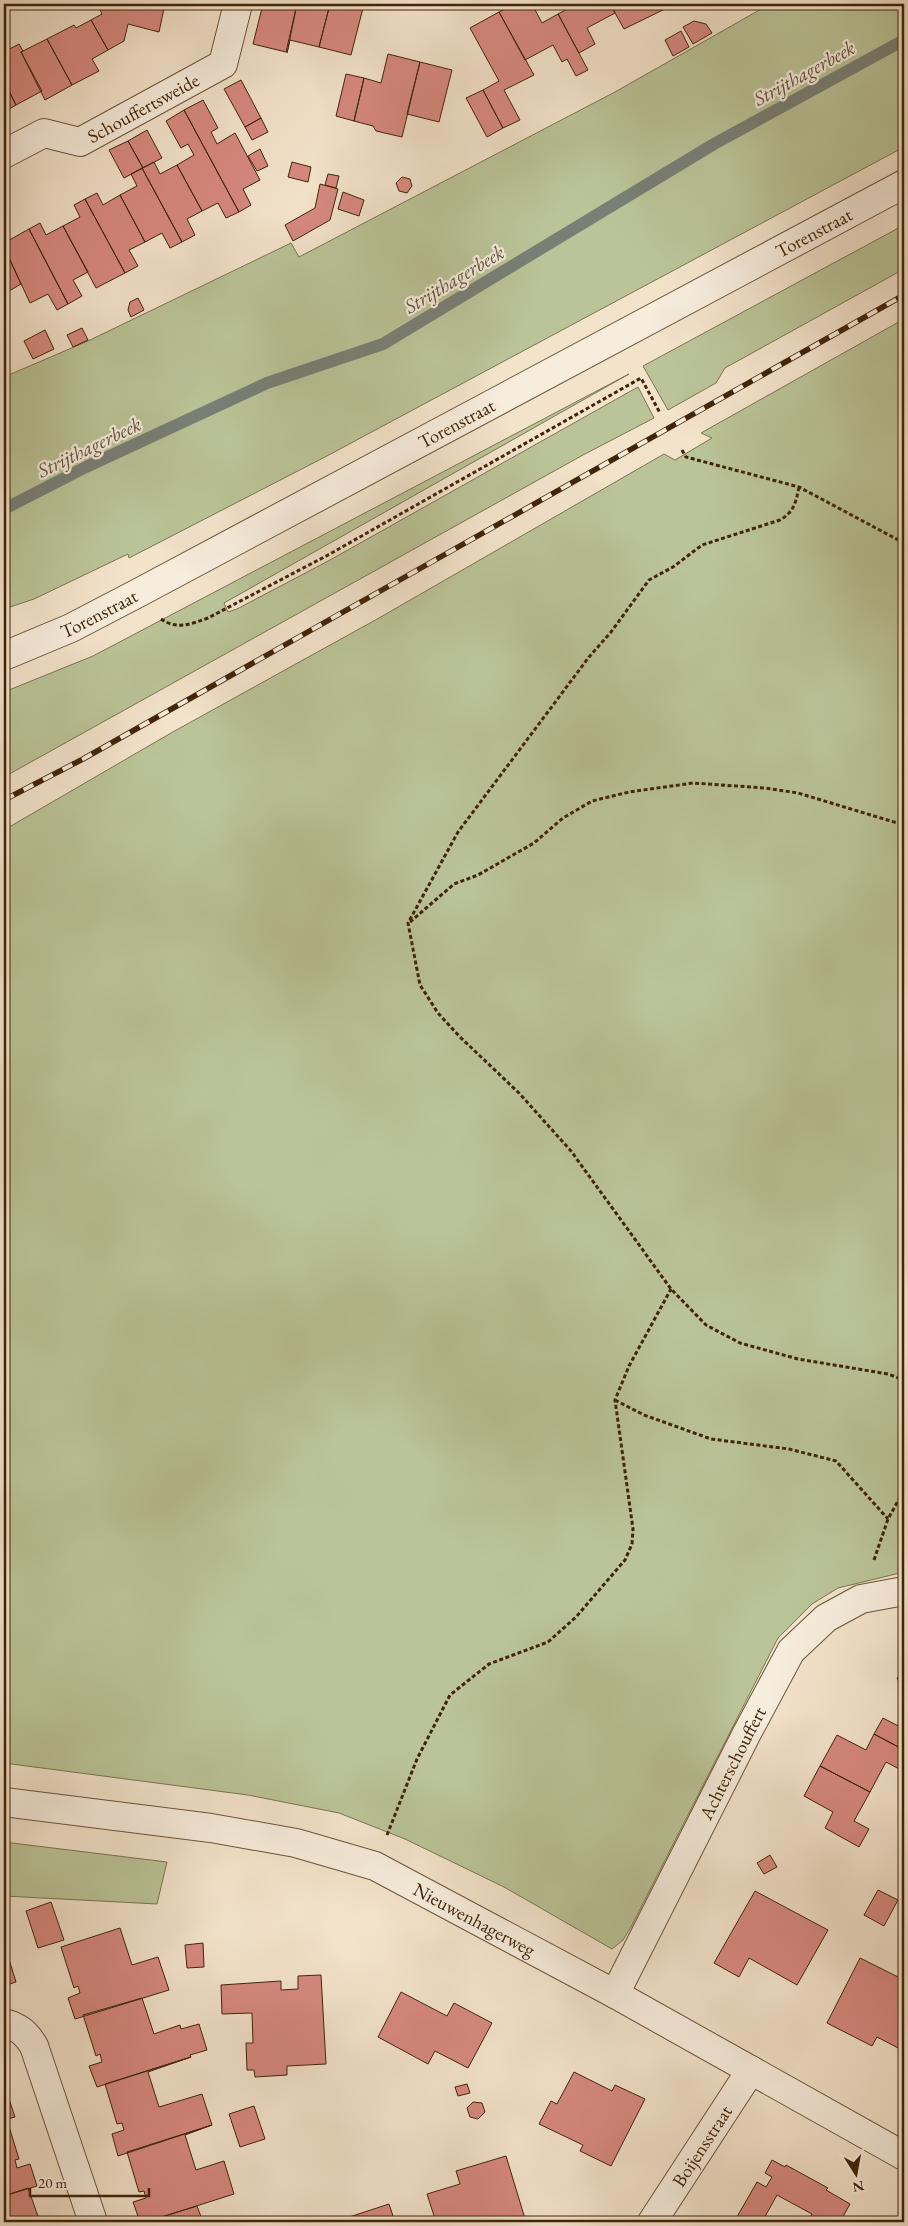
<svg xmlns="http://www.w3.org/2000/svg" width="908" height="2226" font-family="'EB Garamond',serif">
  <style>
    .green { fill: #bac498; stroke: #7d7450 }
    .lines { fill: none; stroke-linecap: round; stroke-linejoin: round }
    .stream { stroke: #788076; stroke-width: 12 }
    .building { fill: #d78980; stroke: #402408 }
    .minor-casing { stroke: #6d5439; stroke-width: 30 }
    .tertiary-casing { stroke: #6d5439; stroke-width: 30 }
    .path { stroke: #402408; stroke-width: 3; stroke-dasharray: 4 2.5; stroke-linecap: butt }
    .minor { stroke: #f7eddd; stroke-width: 28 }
    .tertiary { stroke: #f7eddd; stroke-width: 28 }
    .rail-casing { stroke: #402408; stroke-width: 5.5 }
    .rail { stroke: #f7eddd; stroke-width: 4; stroke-dasharray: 11; stroke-linecap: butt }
    .labels { text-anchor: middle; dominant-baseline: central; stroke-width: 4.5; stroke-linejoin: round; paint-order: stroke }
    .street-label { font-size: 19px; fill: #402408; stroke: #f7eddd }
    .water-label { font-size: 20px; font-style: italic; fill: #5c523f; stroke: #f7eddd }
  </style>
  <rect width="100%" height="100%" fill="#f3e3cb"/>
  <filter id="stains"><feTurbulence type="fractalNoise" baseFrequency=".004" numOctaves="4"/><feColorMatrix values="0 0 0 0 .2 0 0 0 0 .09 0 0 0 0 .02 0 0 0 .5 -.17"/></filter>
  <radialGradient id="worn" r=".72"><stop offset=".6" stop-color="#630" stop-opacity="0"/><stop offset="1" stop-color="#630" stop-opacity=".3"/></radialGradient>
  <path class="green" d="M 770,4 L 904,4 L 904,147 L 325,457 L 129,558 L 128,554 L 34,599 L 4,609 L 4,377 L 88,341 L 291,243 L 299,257 L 615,92 Z
    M 904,225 L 904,269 L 725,368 L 716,383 L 668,410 L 643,366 Z
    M 904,319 L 904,1572 L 838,1588 L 812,1604 L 778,1638 L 631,1927 L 623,1940 L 612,1949 L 504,1887 L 405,1839 L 339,1813 L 248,1795 L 4,1763 L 4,830 L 171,733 L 379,618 L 664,454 L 675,460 L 712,438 L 701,433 Z
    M 629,374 L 224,603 L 228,612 L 237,609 L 330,560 L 638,387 L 654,418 L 583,455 L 4,777 L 4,692 L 93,656 Z
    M 4,1842 L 167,1862 L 157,1904 L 4,1896 Z"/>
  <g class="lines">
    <path class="stream" d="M 4,509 L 86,467 L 267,383 L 383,344 L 714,144 L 904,40"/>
  </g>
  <path class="building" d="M 4,4 L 14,4 L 15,6 L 4,12 Z
    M 99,4 L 165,4 L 159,32 L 128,24 L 124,41 L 108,50 L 91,20 L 102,14 L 99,8 Z
    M 263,4 L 297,4 L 286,52 L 253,44 Z
    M 297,4 L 330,4 L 319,47 L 290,40 L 287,53 Z
    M 330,4 L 364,4 L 351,55 L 319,47 Z
    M 515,4 L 532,4 L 542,23 L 558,14 L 588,70 L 576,76 L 567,59 L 562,62 L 553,45 L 525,60 L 499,12 Z
    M 572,4 L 610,4 L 615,13 L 587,28 L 595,44 L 579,53 L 558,14 L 573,6 Z
    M 610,4 L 667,4 L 669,7 L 624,29 Z
    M 499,12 L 534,75 L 504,90 L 520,120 L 503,128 L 483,90 L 499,81 L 470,28 Z
    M 91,20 L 108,50 L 92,59 L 99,71 L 72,85 L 47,39 L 74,25 L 76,28 Z
    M 694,21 L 706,24 L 712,33 L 693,44 L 683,27 Z
    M 681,31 L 689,47 L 673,56 L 665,40 Z
    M 47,39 L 72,85 L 45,100 L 21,52 Z
    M 19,44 L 23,51 L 21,52 L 42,91 L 16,105 L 4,81 L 4,52 Z
    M 388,54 L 420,62 L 402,137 L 376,131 L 373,126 L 354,121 L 364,78 L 381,83 Z
    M 420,62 L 452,70 L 439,122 L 407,114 Z
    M 346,74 L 364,78 L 354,121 L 336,116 Z
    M 241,80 L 261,118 L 245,127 L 224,89 Z
    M 4,81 L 16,105 L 4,112 Z
    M 483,90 L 503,128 L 487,137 L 466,98 Z
    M 203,100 L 218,128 L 211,132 L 217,144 L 235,133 L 260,180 L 243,189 L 251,205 L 239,212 L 184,110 Z
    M 184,110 L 239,212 L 226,218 L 218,203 L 202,211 L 177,165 L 194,155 L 188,144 L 181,148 L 166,121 Z
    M 261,118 L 268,132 L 252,140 L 245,127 Z
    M 147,130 L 162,158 L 143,168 L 128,141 Z
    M 128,141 L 143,168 L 124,178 L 109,150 Z
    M 260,149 L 268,166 L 257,171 L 248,156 Z
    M 154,162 L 160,174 L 177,165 L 202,211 L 187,219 L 195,235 L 182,242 L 142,168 Z
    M 292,162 L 311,167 L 308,182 L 288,177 Z
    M 142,168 L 182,242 L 170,248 L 162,233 L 145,242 L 120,195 L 137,186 L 131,174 Z
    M 328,174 L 339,176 L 336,188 L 325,185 Z
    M 402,177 L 410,179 L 412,186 L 407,193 L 399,191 L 396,183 Z
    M 320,184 L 338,189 L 330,220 L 293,241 L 285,225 L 315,208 Z
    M 343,192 L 364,200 L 359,216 L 338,209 Z
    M 97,193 L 103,205 L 120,195 L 145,242 L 129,250 L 138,266 L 125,273 L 85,199 Z
    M 85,199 L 125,273 L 96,288 L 63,226 L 80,217 L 74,205 Z
    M 40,223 L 46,235 L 63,226 L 88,272 L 73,280 L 82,296 L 68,304 L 29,229 Z
    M 29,229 L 68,304 L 57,310 L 48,294 L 30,303 L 4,247 L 4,243 Z
    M 4,247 L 21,284 L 4,294 Z
    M 138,298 L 144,310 L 131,317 L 128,310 L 130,302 Z
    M 82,328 L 88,340 L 73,347 L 67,335 Z
    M 45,330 L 54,349 L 33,359 L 24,341 Z
    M 904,1674 L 904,1692 L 897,1678 Z
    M 883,1718 L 904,1729 L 904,1750 L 874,1734 Z
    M 874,1734 L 904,1750 L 904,1763 L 901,1770 L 886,1762 L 870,1792 L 820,1766 L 837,1735 L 866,1750 Z
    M 820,1766 L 870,1792 L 854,1821 L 869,1829 L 859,1847 L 825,1828 L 833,1812 L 804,1796 Z
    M 770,1855 L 777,1867 L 764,1874 L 757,1863 Z
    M 878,1890 L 898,1900 L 884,1926 L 864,1915 Z
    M 755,1891 L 828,1930 L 797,1985 L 749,1958 L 739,1977 L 714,1963 Z
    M 51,1902 L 64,1940 L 38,1948 L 26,1911 Z
    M 120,1928 L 132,1965 L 158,1957 L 169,1990 L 75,2019 L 68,1998 L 80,1993 L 78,1986 L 74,1988 L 61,1947 Z
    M 4,1943 L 16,1982 L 4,1986 Z
    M 203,1943 L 204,1967 L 187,1968 L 185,1945 Z
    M 860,1958 L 904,1980 L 904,2051 L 877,2037 L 872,2046 L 827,2023 Z
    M 321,1975 L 326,2064 L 287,2066 L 287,2075 L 255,2077 L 254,2070 L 247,2070 L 246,2043 L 253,2043 L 252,2013 L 222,2014 L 221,1985 L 281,1981 L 281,1990 L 298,1989 L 298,1976 Z
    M 401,1992 L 447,2016 L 454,2003 L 492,2023 L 468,2068 L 435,2051 L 428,2064 L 378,2037 Z
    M 142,1998 L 154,2034 L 180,2025 L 181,2029 L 199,2024 L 207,2050 L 190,2055 L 191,2057 L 97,2087 L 89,2066 L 102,2062 L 100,2054 L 96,2056 L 83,2015 Z
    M 191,2057 L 148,2072 L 159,2107 L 202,2094 L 212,2125 L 118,2156 L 112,2134 L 124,2130 L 122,2123 L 117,2124 L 105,2084 Z
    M 574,2072 L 612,2091 L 615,2085 L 645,2099 L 611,2166 L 580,2151 L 583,2145 L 539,2124 L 551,2101 L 557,2104 Z
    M 467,2084 L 470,2093 L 458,2096 L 455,2087 Z
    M 8,2096 L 15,2117 L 4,2120 L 4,2097 Z
    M 473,2102 L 482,2103 L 485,2112 L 478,2119 L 470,2117 L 467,2108 Z
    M 254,2106 L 265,2139 L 240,2147 L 229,2114 Z
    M 4,2120 L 7,2120 L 19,2159 L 15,2160 L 17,2168 L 30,2164 L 37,2186 L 4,2196 Z
    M 212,2125 L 185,2135 L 196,2170 L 224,2161 L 234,2194 L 146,2222 L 140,2222 L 133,2202 L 146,2198 L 144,2191 L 139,2192 L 127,2152 Z
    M 506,2156 L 526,2222 L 436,2222 L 427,2194 L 460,2184 L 456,2171 Z
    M 772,2160 L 785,2167 L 786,2165 L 828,2188 L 826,2190 L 850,2204 L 840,2222 L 807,2222 L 812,2214 L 777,2195 L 762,2222 L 734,2222 L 757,2182 L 766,2187 L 772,2177 L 765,2173 Z
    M 28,2188 L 40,2222 L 4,2222 L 4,2196 Z
    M 389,2204 L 395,2222 L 334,2222 Z
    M 197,2206 L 203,2222 L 155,2222 L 155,2219 Z"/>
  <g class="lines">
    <g class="minor-casing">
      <g id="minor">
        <path id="s1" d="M 4,154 L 44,133 L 80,142 L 223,64 L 238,4"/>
        <path id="s2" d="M 4,1802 L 211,1828 L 296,1843 L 375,1866 L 615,1994 L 904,2156"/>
        <path id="s3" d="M 615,1994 L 747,1733 L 791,1651 L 826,1618 L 861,1599 L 904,1591"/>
        <path d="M 4,2023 C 19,2027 26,2033 34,2046 L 93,2222"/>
        <path id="s4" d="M 652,2222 L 751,2070"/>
      </g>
    </g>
    <g class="tertiary-casing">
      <g id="tertiary">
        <path id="s5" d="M 4,656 L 71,628 L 140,592 L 904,184"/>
      </g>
    </g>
    <path class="path" d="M 682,450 L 686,457 L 799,487 L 904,543
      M 799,487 C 796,502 794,512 780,520 L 702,545 L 673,567 L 649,580 L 611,632 L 589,657 L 458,832 L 408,923 L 420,985 L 438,1013 L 459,1036 L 519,1093 L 571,1151 L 671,1289 L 706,1325 L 740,1343 L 798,1359 L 888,1374 L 904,1380
      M 161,619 C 177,630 191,624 208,618 L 328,555 L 641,378 L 660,413
      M 410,922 L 454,884 L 478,875 L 534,843 L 563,818 L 592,801 L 629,792 L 693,783 L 765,788 L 798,793 L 904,825
      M 615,1400 L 644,1415 L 711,1439 L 789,1449 L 836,1461 L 888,1519
      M 874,1560 L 888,1519 L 904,1490
      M 387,1835 L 417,1759 L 450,1695 L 489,1664 L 548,1642 L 576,1617 L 625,1560 L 632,1544 L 633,1529 L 615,1400 L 629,1366 L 671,1289"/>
    <use href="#minor" class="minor"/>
    <use href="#tertiary" class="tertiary"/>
    <g class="rail-casing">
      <path id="rail" d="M 4,800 L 83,759 L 904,295"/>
    </g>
    <use href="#rail" class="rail"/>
  </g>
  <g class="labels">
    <g class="street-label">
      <text stroke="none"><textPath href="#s1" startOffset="154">Schouffertsweide</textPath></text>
      <text stroke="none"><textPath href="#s5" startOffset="914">Torenstraat</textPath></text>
      <text stroke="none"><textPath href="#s5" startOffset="509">Torenstraat</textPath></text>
      <text stroke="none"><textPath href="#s5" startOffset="104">Torenstraat</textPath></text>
      <text stroke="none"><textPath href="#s3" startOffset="259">Achterschouffert</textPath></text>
      <text stroke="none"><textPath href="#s2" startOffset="490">Nieuwenhagerweg</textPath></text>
      <text stroke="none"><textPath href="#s4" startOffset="91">Boijensstraat</textPath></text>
    </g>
    <g class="water-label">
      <text transform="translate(804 73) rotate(-29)">Strijthagerbeek</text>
      <text transform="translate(454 279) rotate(-31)">Strijthagerbeek</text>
      <text transform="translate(89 447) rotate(-26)">Strijthagerbeek</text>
    </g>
  </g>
  <rect width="908" height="2226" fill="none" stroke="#f3e3cb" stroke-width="20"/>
  <rect x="5" y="5" width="898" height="2216" fill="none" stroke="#402408" stroke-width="2.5"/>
  <rect x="10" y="10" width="888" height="2206" fill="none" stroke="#402408"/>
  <g transform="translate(856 2174) rotate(169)" stroke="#f7eddd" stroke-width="4" paint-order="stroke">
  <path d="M0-4L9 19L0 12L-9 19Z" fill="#402408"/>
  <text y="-8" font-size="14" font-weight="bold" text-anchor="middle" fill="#402408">N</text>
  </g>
  <path d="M30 2188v8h119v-8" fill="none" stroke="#402408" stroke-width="2.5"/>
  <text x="38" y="2188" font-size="15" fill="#402408" stroke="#f7eddd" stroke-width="4" paint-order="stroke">20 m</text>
  <rect width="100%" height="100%" filter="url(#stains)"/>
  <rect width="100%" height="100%" fill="url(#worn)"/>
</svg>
